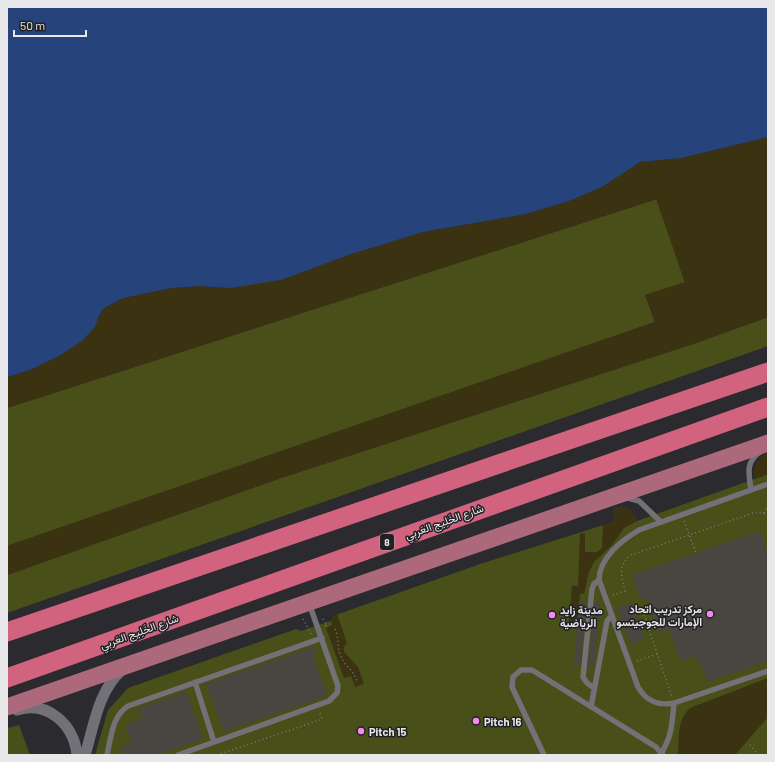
<svg xmlns="http://www.w3.org/2000/svg" width="775" height="762" font-family="Barlow,Vazirmatn,sans-serif">
  <style>
    .green { fill: #494f18 }
    .sand { fill: #3a3211 }
    .water { fill: #27437b }
    .building { fill: #494641 }
    .lines { fill: none; stroke-linecap: round; stroke-linejoin: round }
    .path { stroke: #7c7b7f; stroke-width: 1.5; stroke-dasharray: 1 3; stroke-linecap: butt }
    .lane { stroke: #737177; stroke-width: 5.5 }
    .street { stroke: #737177; stroke-width: 11 }
    .primary { stroke: #ab697b; stroke-width: 17 }
    .highway { stroke: #d1637e; stroke-width: 19 }
    .poi-dot { fill: #f689ed; stroke: #212025; stroke-width: 1.5 }
    .labels { text-anchor: middle; dominant-baseline: central; stroke-width: 3; stroke-linejoin: round; paint-order: stroke }
    .shield { fill: #212025; stroke: #acabaf; stroke-width: 1 }
    .shield-label { font-size: 10px; font-weight: bold; fill: #e8e7ea }
    .street-label { font-size: 11px; fill: #e8e7ea; stroke: #212025 }
    .poi-label { font-size: 11px; font-weight: bold; fill: #e8e7ea; stroke: #212025; text-anchor: start }
  </style>
  <rect width="100%" height="100%" fill="#2b2a2f"/>
  <path class="green" d="M 657,199 L 685,283 L 645,295 L 655,322 L 7,546 L 7,408 Z
    M 768,317 L 768,346 L 7,613 L 7,575 L 281,478 L 696,343 Z
    M 768,474 L 768,755 L 95,755 L 108,710 L 128,688 L 296,629 L 301,631 L 331,621 L 333,616 L 480,564 L 613,522 L 613,508 C 626,505 633,510 637,521 Z
    M 19,725 L 30,755 L 7,755 L 7,728 Z"/>
  <path class="sand" d="M 768,137 L 768,317 L 696,343 L 281,478 L 7,575 L 7,546 L 655,322 L 645,295 L 685,282 L 656,199 L 7,408 L 7,377 L 30,370 L 59,356 L 82,341 L 95,327 L 99,315 L 104,308 L 123,298 L 172,288 L 281,280 L 351,254 L 423,232 L 526,214 L 569,201 L 602,187 L 640,162 L 681,158 Z
    M 768,453 L 768,474 L 755,478 C 751,469 759,456 768,453 Z
    M 618,507 C 628,507 634,511 637,521 L 624,528 L 612,545 L 594,562 L 589,572 L 584,594 L 580,594 L 578,622 L 569,622 L 572,586 L 578,586 L 580,534 L 585,533 L 585,552 L 597,552 L 602,548 L 603,525 L 613,522 L 613,508 Z
    M 337,614 L 347,643 L 344,647 L 344,652 L 358,667 L 364,684 L 355,687 L 351,676 L 344,678 L 326,628 L 332,625 L 331,621 L 333,616 Z
    M 768,678 L 768,717 L 735,755 L 678,755 C 679,738 677,720 690,708 Z"/>
  <path class="water" d="M 7,7 L 768,7 L 768,137 L 681,158 L 640,162 L 602,187 L 569,201 L 526,214 L 423,232 L 351,254 L 281,280 L 230,288 L 198,286 L 172,288 L 123,298 L 104,308 L 99,315 L 95,327 L 82,341 L 59,356 L 30,370 L 7,377 Z"/>
  <path class="building" d="M 760,531 L 768,555 L 768,661 L 707,682 L 701,663 L 698,664 L 695,656 L 681,661 L 669,629 L 659,633 L 647,597 L 641,600 L 632,575 Z
    M 579,601 L 586,601 L 580,665 L 574,664 Z
    M 595,602 L 600,602 L 594,666 L 588,666 Z
    M 631,603 L 644,639 L 631,644 L 617,608 Z
    M 314,647 L 316,654 L 313,655 L 327,696 L 224,731 L 206,684 Z
    M 186,692 L 203,739 L 156,755 L 124,755 L 121,747 L 132,743 L 125,725 L 142,719 L 139,708 Z"/>
  <g class="lines">
    <path class="path" d="M 764,513 L 768,506
      M 684,521 L 696,553
      M 613,595 L 625,591 C 622,577 617,565 631,555 L 753,513 L 759,512 L 768,515
      M 644,615 L 672,697
      M 303,619 L 311,634
      M 323,619 L 327,625 L 325,626
      M 335,629 C 339,637 337,646 340,654 C 344,666 353,669 357,681
      M 637,661 L 657,654
      M 750,745 L 759,755
      M 217,755 L 320,720 L 322,719 L 320,713"/>
    <path class="lane" d="M 768,484 L 639,530 C 622,540 599,558 599,580 L 638,687 C 646,701 659,706 674,703 L 768,671
      M 751,490 C 749,475 745,462 760,452
      M 628,498 L 639,501 L 661,522
      M 195,682 L 214,742
      M 594,688 L 587,683 L 583,677 L 592,589 L 594,584 L 599,580
      M 591,707 L 607,621 L 612,615
      M 107,755 C 111,738 112,716 128,706 L 322,638
      M 178,755 L 329,701 L 337,693 L 338,686 L 309,603
      M 544,755 L 512,687 L 513,677 L 521,670 L 532,670 L 656,747 L 663,755
      M 660,755 C 672,737 672,724 674,703"/>
    <path class="street" d="M 17,710 C 48,700 74,725 77,755
      M 85,755 C 94,726 98,690 123,669"/>
    <path class="primary" d="M 7,707 L 768,443"/>
    <path class="highway" d="M 7,632 L 768,372
      M 7,678 L 768,407"/>
  </g>
  <g class="poi-dot">
    <circle cx="710" cy="614" r="4"/>
    <circle cx="552" cy="615" r="4"/>
    <circle cx="476" cy="721" r="4"/>
    <circle cx="361" cy="731" r="4"/>
  </g>
  <g class="labels">
    <rect class="shield" x="380" y="534" width="14" height="16" rx="3"/>
    <g class="shield-label">
      <text x="387" y="542">8</text>
    </g>
    <g class="street-label">
      <text transform="translate(444 521) rotate(-20)">شارع الخَلِيج العَربِي</text>
      <text transform="translate(139 631) rotate(-20)">شارع الخَلِيج العَربِي</text>
    </g>
    <g class="poi-label">
      <text x="702" y="608" text-anchor="end">مركز تدريب اتحاد<tspan x="702" dy="13">الإمارات للجوجيتسو</tspan></text>
      <text x="560" y="609">مدينة زايد<tspan x="560" dy="13">الرياضية</tspan></text>
      <text x="484" y="721">Pitch 16</text>
      <text x="369" y="731">Pitch 15</text>
    </g>
  </g>
  <rect width="775" height="762" fill="none" stroke="#e8e7ea" stroke-width="16"/>
  <path d="M14 30v6h72v-6" fill="none" stroke="#e8e7ea" stroke-width="2"/>
  <text x="20" y="30" font-size="12" fill="#e8e7ea" stroke="#212025" stroke-width="3" paint-order="stroke">50 m</text>
</svg>
